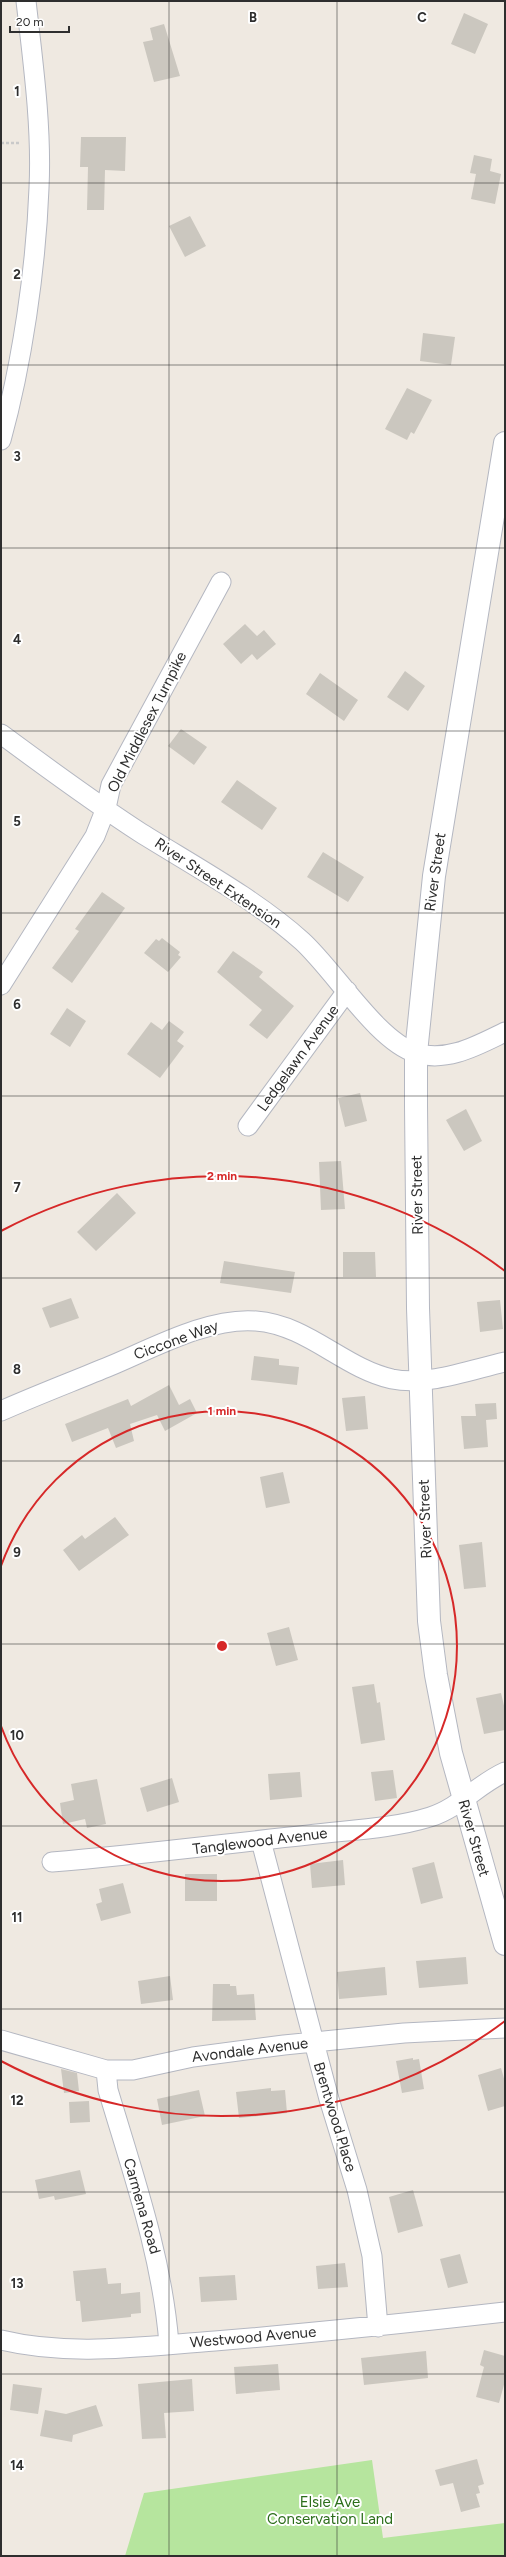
<svg xmlns="http://www.w3.org/2000/svg" width="506" height="2557" font-family="Figtree,sans-serif">
  <style>
    .green { fill: #b6e59e }
    .building { fill: #cbc7bf }
    .lines { fill: none; stroke-linecap: round; stroke-linejoin: round }
    .minor-casing { stroke: #b4b7c1; stroke-width: 21 }
    .secondary-casing { stroke: #b4b7c1; stroke-width: 24 }
    .path { stroke: #c9c9c9; stroke-width: 2.5; stroke-dasharray: 3 2; stroke-linecap: butt }
    .minor { stroke: #fff; stroke-width: 19 }
    .secondary { stroke: #fff; stroke-width: 22 }
    .grid { fill: none; stroke: #2e2e2e; stroke-width: 1; stroke-opacity: 0.55 }
    .ring { fill: none; stroke: #d62828; stroke-width: 2 }
    .labels { text-anchor: middle; dominant-baseline: central; stroke-width: 4; stroke-linejoin: round; paint-order: stroke }
    .street-label { font-size: 15px; fill: #2e2e2e; stroke: #fff }
    .park-label { font-size: 15px; fill: #2c6e1b; stroke: #fff }
    .grid-label { font-size: 13px; text-anchor: middle; font-weight: bold; fill: #2e2e2e; stroke: #fff; stroke-width: 4; stroke-linejoin: round; paint-order: stroke }
    .centre { fill: #d62828; stroke: #fff; stroke-width: 2 }
    .ring-label { font-size: 12px; text-anchor: middle; font-weight: bold; fill: #d62828; stroke: #fff; stroke-width: 4; stroke-linejoin: round; paint-order: stroke }
  </style>
  <rect width="100%" height="100%" fill="#efe9e1"/>
  <path class="green" d="M 372,2460 L 383,2538 L 505,2523 L 505,2556 L 125,2556 L 144,2493 Z"/>
  <path class="building" d="M 464,13 L 488,24 L 475,54 L 451,44 Z
    M 164,24 L 180,76 L 154,82 L 143,42 L 153,40 L 150,28 Z
    M 81,137 L 126,137 L 125,171 L 105,170 L 104,210 L 87,210 L 88,167 L 80,167 Z
    M 474,155 L 492,159 L 490,171 L 501,174 L 495,204 L 471,199 L 476,174 L 470,173 Z
    M 190,216 L 206,246 L 185,257 L 169,226 Z
    M 423,333 L 455,337 L 451,365 L 420,361 Z
    M 407,388 L 432,400 L 414,434 L 411,432 L 407,440 L 385,429 Z
    M 245,624 L 257,636 L 264,630 L 276,644 L 257,660 L 252,654 L 241,664 L 223,644 Z
    M 405,671 L 425,686 L 408,711 L 387,697 Z
    M 320,673 L 358,700 L 344,721 L 306,694 Z
    M 181,729 L 207,747 L 194,765 L 168,746 Z
    M 237,780 L 277,808 L 262,830 L 221,802 Z
    M 323,852 L 364,877 L 348,902 L 307,877 Z
    M 102,892 L 125,908 L 72,983 L 52,968 L 79,931 L 75,929 Z
    M 162,938 L 180,952 L 178,955 L 181,957 L 168,972 L 144,953 L 156,939 L 159,941 Z
    M 233,951 L 263,972 L 259,977 L 294,1006 L 267,1039 L 249,1025 L 262,1010 L 217,972 Z
    M 67,1008 L 86,1021 L 70,1047 L 50,1034 Z
    M 169,1021 L 184,1032 L 177,1041 L 184,1046 L 160,1078 L 127,1054 L 151,1022 L 162,1030 Z
    M 360,1093 L 367,1121 L 345,1127 L 338,1098 Z
    M 466,1109 L 482,1141 L 464,1151 L 446,1120 Z
    M 341,1161 L 345,1209 L 321,1210 L 319,1162 Z
    M 117,1193 L 136,1213 L 96,1251 L 77,1232 Z
    M 343,1252 L 375,1252 L 376,1277 L 343,1277 Z
    M 224,1261 L 295,1272 L 291,1293 L 220,1283 Z
    M 71,1298 L 79,1318 L 50,1328 L 42,1308 Z
    M 500,1300 L 503,1329 L 480,1332 L 477,1302 Z
    M 254,1356 L 279,1359 L 279,1365 L 299,1367 L 297,1385 L 251,1380 Z
    M 169,1385 L 179,1405 L 190,1399 L 197,1413 L 165,1431 L 157,1415 L 130,1424 L 134,1441 L 116,1448 L 108,1428 L 72,1442 L 65,1424 L 128,1399 L 131,1406 Z
    M 365,1396 L 368,1429 L 346,1431 L 342,1398 Z
    M 496,1403 L 497,1419 L 486,1420 L 488,1447 L 464,1449 L 461,1416 L 476,1416 L 475,1404 Z
    M 283,1472 L 290,1503 L 266,1508 L 260,1477 Z
    M 115,1517 L 129,1535 L 79,1571 L 63,1550 L 82,1535 L 85,1539 Z
    M 482,1542 L 486,1587 L 464,1589 L 459,1545 Z
    M 289,1627 L 298,1660 L 276,1666 L 267,1633 Z
    M 374,1684 L 377,1703 L 380,1702 L 385,1740 L 361,1744 L 352,1687 Z
    M 501,1693 L 505,1710 L 505,1730 L 484,1734 L 476,1698 Z
    M 393,1770 L 397,1798 L 375,1801 L 371,1772 Z
    M 300,1772 L 302,1797 L 270,1800 L 268,1774 Z
    M 172,1778 L 179,1802 L 147,1812 L 140,1788 Z
    M 97,1779 L 106,1824 L 87,1828 L 85,1819 L 63,1824 L 60,1803 L 74,1800 L 71,1784 Z
    M 343,1860 L 345,1885 L 312,1888 L 310,1864 Z
    M 434,1862 L 443,1898 L 421,1904 L 412,1868 Z
    M 185,1874 L 217,1874 L 217,1901 L 185,1901 Z
    M 123,1883 L 131,1913 L 101,1921 L 96,1904 L 102,1902 L 99,1889 Z
    M 466,1957 L 468,1984 L 419,1988 L 416,1961 Z
    M 385,1967 L 387,1995 L 339,1999 L 337,1972 Z
    M 170,1976 L 173,2000 L 141,2004 L 138,1981 Z
    M 213,1984 L 230,1984 L 230,1986 L 236,1986 L 237,1995 L 254,1994 L 256,2020 L 212,2021 Z
    M 413,2058 L 413,2060 L 419,2059 L 424,2089 L 402,2093 L 396,2061 Z
    M 501,2068 L 505,2082 L 505,2106 L 488,2111 L 478,2075 Z
    M 61,2069 L 77,2073 L 79,2091 L 64,2093 Z
    M 271,2088 L 271,2091 L 285,2090 L 287,2113 L 239,2118 L 236,2092 Z
    M 199,2090 L 205,2116 L 162,2125 L 157,2099 Z
    M 89,2101 L 90,2122 L 70,2123 L 69,2102 Z
    M 80,2170 L 86,2194 L 55,2200 L 54,2196 L 39,2199 L 35,2180 Z
    M 413,2190 L 423,2226 L 398,2233 L 389,2197 Z
    M 460,2254 L 468,2283 L 448,2288 L 440,2259 Z
    M 345,2263 L 348,2287 L 318,2289 L 316,2266 Z
    M 106,2268 L 108,2284 L 121,2283 L 121,2294 L 140,2292 L 141,2313 L 131,2314 L 131,2317 L 82,2322 L 80,2301 L 76,2301 L 73,2271 Z
    M 235,2275 L 237,2300 L 201,2302 L 199,2277 Z
    M 484,2350 L 505,2356 L 505,2381 L 499,2403 L 476,2397 L 484,2367 L 480,2365 Z
    M 426,2351 L 428,2378 L 364,2385 L 361,2358 Z
    M 278,2364 L 280,2390 L 236,2394 L 234,2367 Z
    M 192,2379 L 194,2411 L 164,2413 L 166,2438 L 142,2439 L 138,2384 Z
    M 13,2384 L 42,2388 L 38,2414 L 10,2410 Z
    M 96,2405 L 103,2426 L 73,2435 L 72,2442 L 40,2436 L 45,2410 L 66,2414 Z
    M 477,2459 L 484,2484 L 478,2486 L 480,2493 L 476,2494 L 480,2507 L 461,2512 L 453,2483 L 440,2486 L 435,2470 Z"/>
  <g class="lines">
    <g class="minor-casing">
      <path id="minor" d="M 1,440 C 22,364 36,268 39,188 C 42,128 33,62 26,1
        M 1,734 C 47,768 93,802 141,833 C 194,866 255,899 302,941 C 335,971 377,1041 416,1053 C 447,1063 478,1045 505,1032
        M 1,985 L 95,836 L 106,808 L 111,785 L 221,582
        M 248,1126 L 347,991
        M 1,1411 C 37,1395 74,1381 110,1366 C 153,1348 209,1317 256,1321 C 308,1325 343,1368 392,1379 C 428,1386 470,1370 505,1362
        M 261,1841 L 329,2099 L 357,2190 L 372,2256 L 378,2327
        M 52,1862 C 138,1855 223,1844 308,1835 C 349,1830 391,1829 430,1817 C 459,1808 478,1784 505,1772
        M 1,2040 L 106,2070 L 133,2070 L 193,2057 L 284,2045 L 404,2033 L 505,2028
        M 106,2070 L 108,2090 C 133,2174 162,2256 169,2344
        M 1,2340 C 71,2357 144,2346 215,2341 C 312,2333 408,2323 505,2312"/>
    </g>
    <g class="secondary-casing">
      <path id="secondary" d="M 505,443 L 434,876 L 416,1053 L 416,1105 L 418,1308 L 429,1621 L 436,1675 L 451,1753 L 505,1944"/>
    </g>
    <path class="path" d="M 1,143 L 20,143"/>
    <use href="#minor" class="minor"/>
    <use href="#secondary" class="secondary"/>
  </g>
  <path class="grid" d="M 169,1 L 169,2556M 337,1 L 337,2556M 1,183 L 505,183M 1,365 L 505,365M 1,548 L 505,548M 1,731 L 505,731M 1,913 L 505,913M 1,1096 L 505,1096M 1,1278 L 505,1278M 1,1461 L 505,1461M 1,1644 L 505,1644M 1,1826 L 505,1826M 1,2009 L 505,2009M 1,2192 L 505,2192M 1,2374 L 505,2374"/>
  <g class="ring">
    <path d="M1 1566A235 235 0 1 1 1 1726"/>
    <path d="M505 2021A470 470 0 0 1 1 2061M1 1231A470 470 0 0 1 505 1271"/>
  </g>
  <g class="labels">
    <g class="street-label">
      <text transform="translate(147 722) rotate(-63)">Old Middlesex Turnpike</text>
      <text transform="translate(435 872) rotate(-82)">River Street</text>
      <text transform="translate(218 883) rotate(34)">River Street Extension</text>
      <text transform="translate(298 1058) rotate(-54)">Ledgelawn Avenue</text>
      <text transform="translate(417 1195) rotate(-91)">River Street</text>
      <text transform="translate(176 1340) rotate(-20)">Ciccone Way</text>
      <text transform="translate(425 1519) rotate(-92)">River Street</text>
      <text transform="translate(474 1838) rotate(74)">River Street</text>
      <text transform="translate(260 1841) rotate(-7)">Tanglewood Avenue</text>
      <text transform="translate(250 2050) rotate(-7)">Avondale Avenue</text>
      <text transform="translate(335 2117) rotate(73)">Brentwood Place</text>
      <text transform="translate(142 2206) rotate(74)">Carmena Road</text>
      <text transform="translate(253 2337) rotate(-5)">Westwood Avenue</text>
    </g>
    <g class="park-label">
      <text x="330" y="2502">Elsie Ave<tspan x="330" dy="17">Conservation Land</tspan></text>
    </g>
  </g>
  <g class="grid-label">
    <text x="253" y="22">B</text>
    <text x="422" y="22">C</text>
    <text x="17" y="96">1</text>
    <text x="17" y="279">2</text>
    <text x="17" y="461">3</text>
    <text x="17" y="644">4</text>
    <text x="17" y="826">5</text>
    <text x="17" y="1009">6</text>
    <text x="17" y="1192">7</text>
    <text x="17" y="1374">8</text>
    <text x="17" y="1557">9</text>
    <text x="17" y="1740">10</text>
    <text x="17" y="1922">11</text>
    <text x="17" y="2105">12</text>
    <text x="17" y="2288">13</text>
    <text x="17" y="2470">14</text>
  </g>
  <circle cx="222" cy="1646" r="6" class="centre"/>
  <g class="ring-label">
    <text x="222" y="1180">2 min</text>
    <text x="222" y="1415">1 min</text>
  </g>
  <rect width="506" height="2557" fill="none" stroke="#2e2e2e" stroke-width="4"/>
  <path d="M10 26v6h59v-6" fill="none" stroke="#2e2e2e" stroke-width="2"/>
  <text x="16" y="26" font-size="12" fill="#2e2e2e" stroke="#ffffff" stroke-width="3" paint-order="stroke">20 m</text>
</svg>
